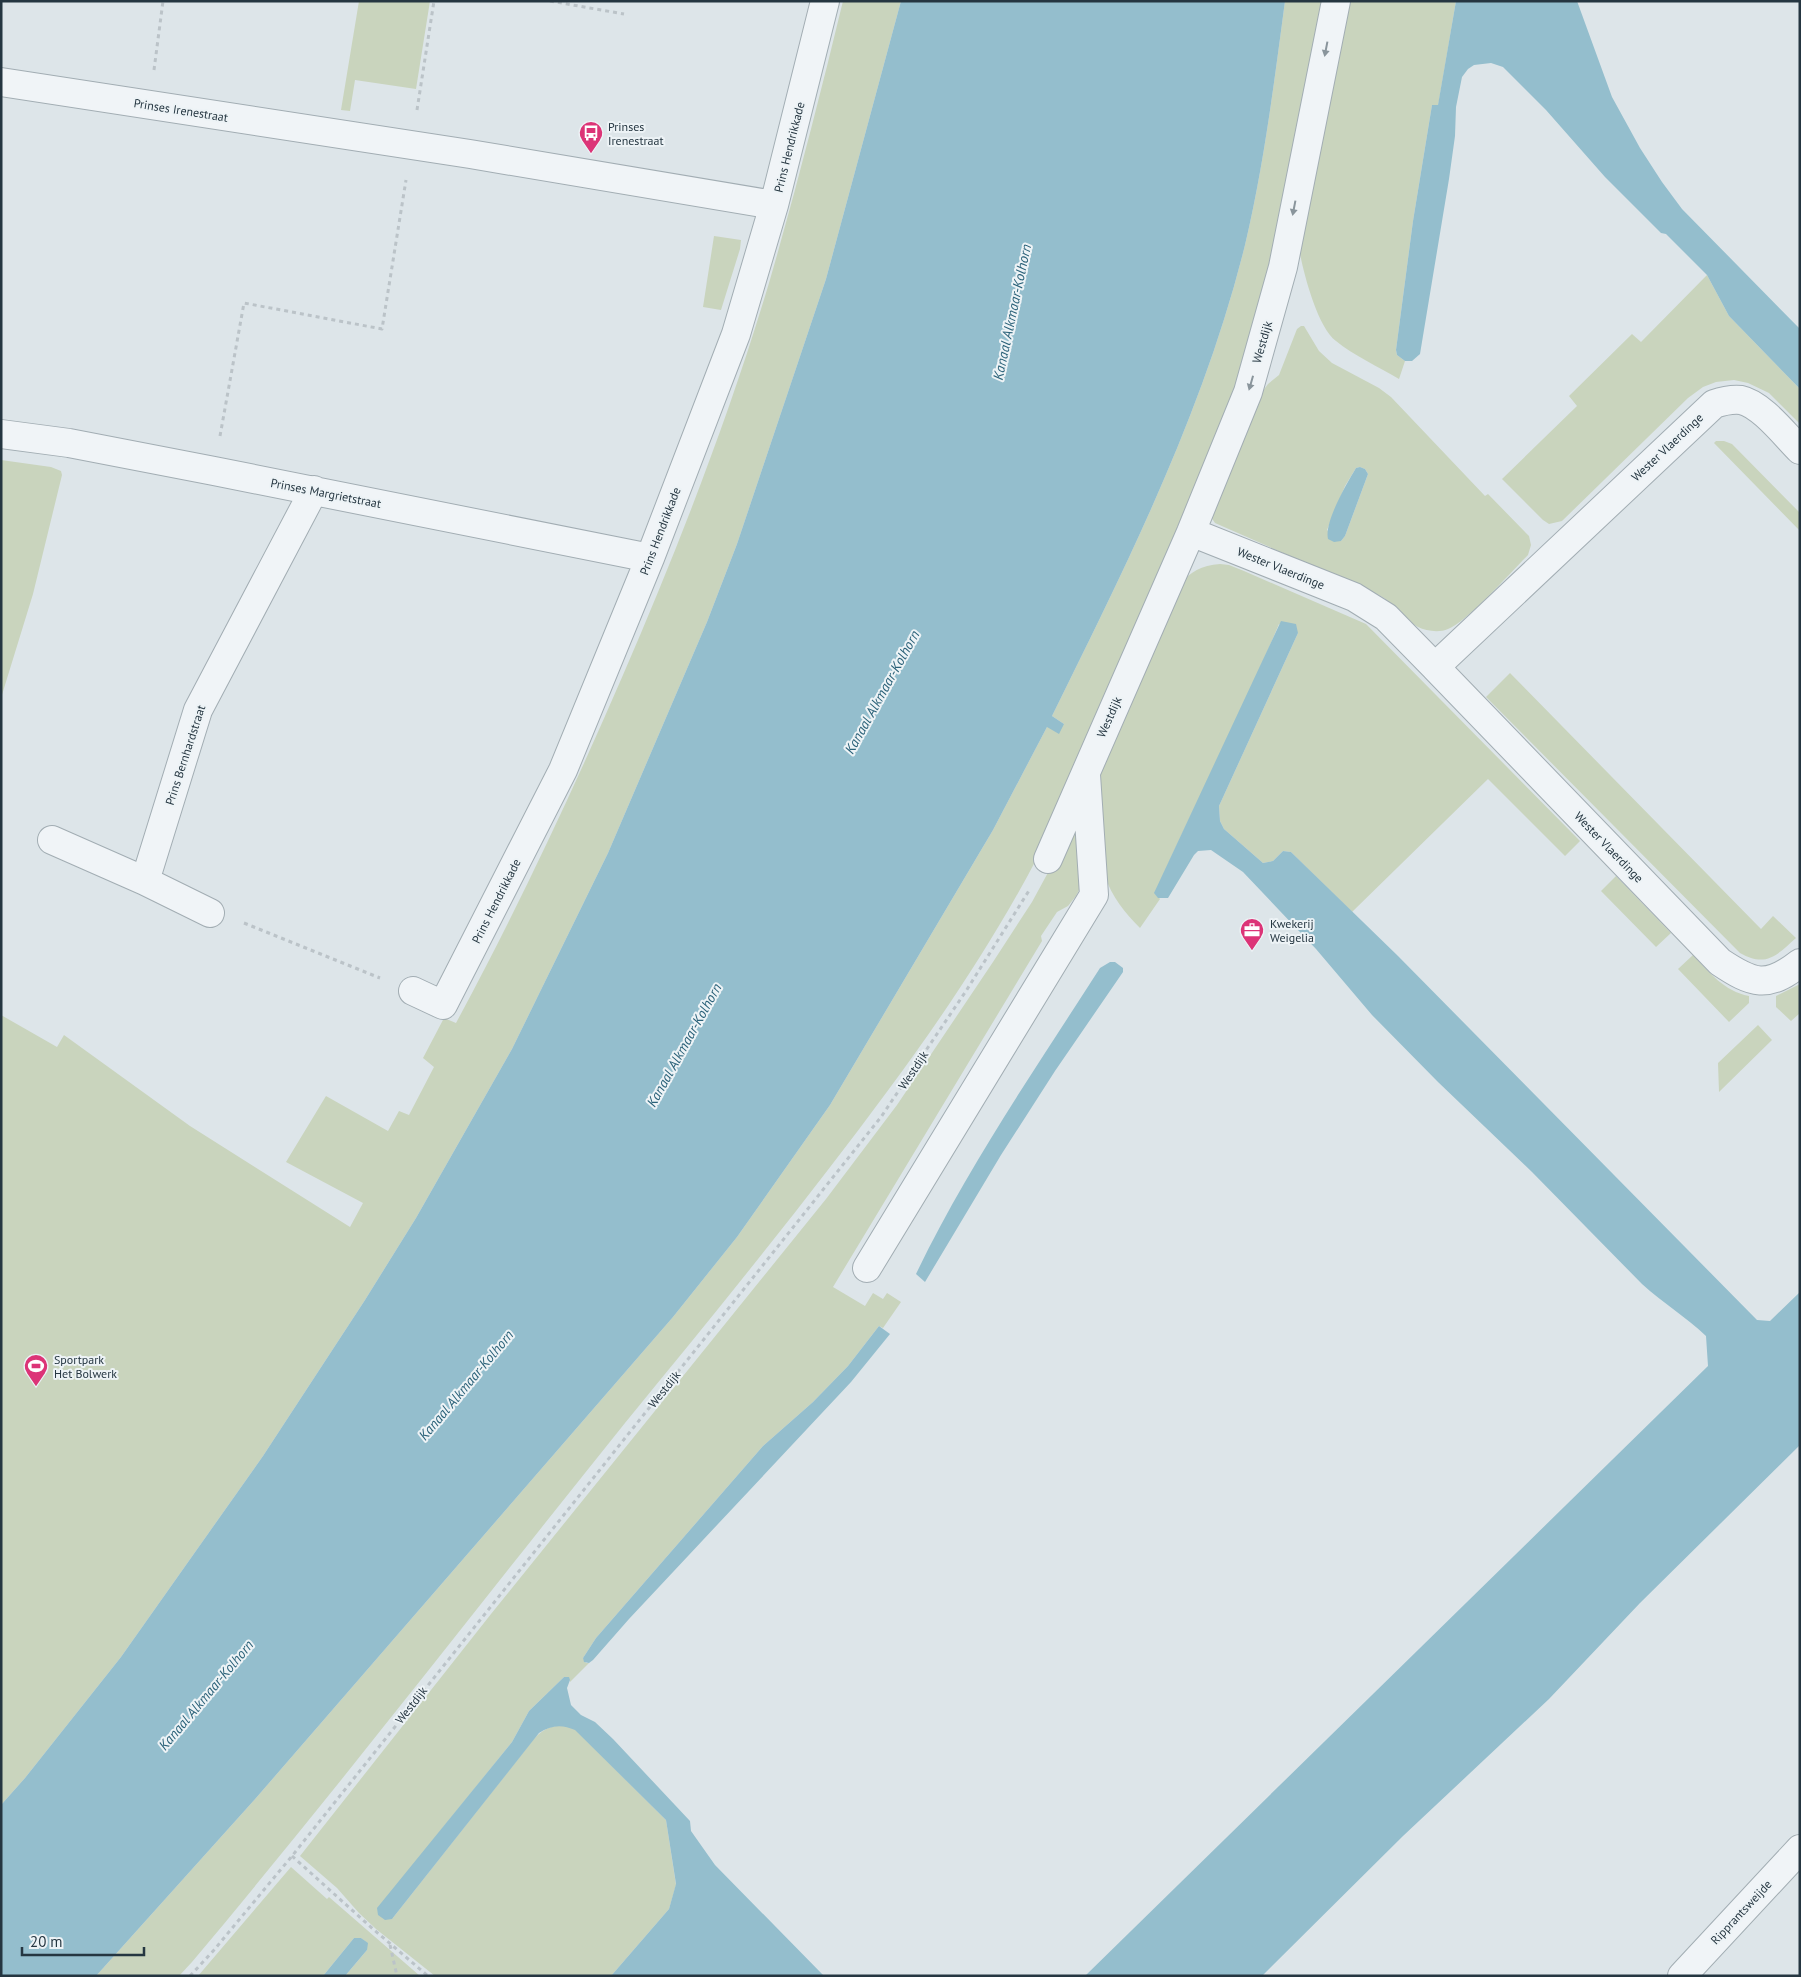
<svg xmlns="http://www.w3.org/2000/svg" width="1801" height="1977" font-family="'PT Sans',sans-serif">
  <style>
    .green { fill: #c9d4bd; fill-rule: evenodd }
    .water { fill: #94becd }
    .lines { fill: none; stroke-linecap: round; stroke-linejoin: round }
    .minor-casing { stroke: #a2adb3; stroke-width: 30 }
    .path { stroke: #bbc3c8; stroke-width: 3; stroke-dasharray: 4 4; stroke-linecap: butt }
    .minor { stroke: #f0f4f7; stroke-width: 28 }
    .oneway { fill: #8a959c }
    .labels { text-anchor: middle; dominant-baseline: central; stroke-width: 4; stroke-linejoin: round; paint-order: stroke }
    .street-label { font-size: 12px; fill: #253641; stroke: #edf3f6 }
    .poi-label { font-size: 12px; fill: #253641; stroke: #edf3f6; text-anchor: start }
    .water-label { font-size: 14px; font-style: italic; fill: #2b6279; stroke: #edf3f6 }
  </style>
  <rect width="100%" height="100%" fill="#dde5e9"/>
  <path class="green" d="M 359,1 L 430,1 L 416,89 L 355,80 L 350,111 L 341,110 Z
    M 843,1 L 901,1 L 826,279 L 737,544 L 707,622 L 608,853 L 512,1049 L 416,1218 L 365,1300 L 263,1456 L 121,1657 L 25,1778 L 1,1805 L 1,1015 L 57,1047 L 64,1035 L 190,1126 L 350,1227 L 363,1203 L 286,1162 L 326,1096 L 388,1131 L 399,1111 L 409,1115 L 434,1067 L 423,1058 L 444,1018 L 456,1023 C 517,910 572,793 623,675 C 678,548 729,417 769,283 C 796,190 820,96 843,1 Z
    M 1285,1 L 1327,1 L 1276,250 L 1228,415 L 1036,860 C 994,940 943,1016 889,1089 C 805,1203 715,1313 625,1423 C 481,1602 340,1786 192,1962 L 179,1976 L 96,1976 L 256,1798 L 673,1317 L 737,1237 L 830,1105 L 993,830 L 1047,727 L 1064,724 L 1052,716 C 1127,564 1204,411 1245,245 C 1264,165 1274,83 1285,1 Z
    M 1344,1 L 1456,1 L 1438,106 L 1432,105 L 1413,221 L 1396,350 L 1397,355 L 1405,361 L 1399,379 C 1379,367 1353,355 1336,341 C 1317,327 1303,271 1299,249 Z
    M 714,236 L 741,240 L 740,249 L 721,310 L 703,307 Z
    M 1707,275 L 1729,316 L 1800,389 L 1800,424 L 1769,393 L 1748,383 L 1734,380 L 1716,382 L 1703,387 L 1688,398 L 1562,521 L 1549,524 L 1543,520 L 1502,479 L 1577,406 L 1569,396 L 1632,334 L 1641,342 Z
    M 1301,326 L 1304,326 L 1319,351 L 1332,363 L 1379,388 L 1391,397 L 1485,496 L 1488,494 L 1529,536 L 1531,545 L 1528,555 C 1511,572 1467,622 1448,629 C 1439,633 1426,631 1418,627 C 1403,619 1394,603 1379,595 L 1215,523 L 1211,517 L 1256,400 L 1268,384 L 1279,375 L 1297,329 ZM 1360,467 L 1365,469 L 1368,474 L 1345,536 L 1341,541 L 1327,530 L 1345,486 L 1356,468 Z
    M 1716,441 L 1724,441 L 1732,444 L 1800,513 L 1800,531 L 1714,443 Z
    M 1,460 L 51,467 L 61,471 L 62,475 L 33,594 L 1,698 Z
    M 1220,564 L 1229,565 L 1244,571 L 1366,624 L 1580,841 L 1565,856 L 1488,779 L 1352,912 L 1291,852 L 1283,851 L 1273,861 L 1263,863 L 1224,829 L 1220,821 L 1219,806 L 1298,633 L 1279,624 C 1241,715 1195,803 1155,893 L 1160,899 L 1140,928 C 1125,913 1112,897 1105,876 L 1098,777 L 1178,585 C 1191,572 1201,565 1220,564 Z
    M 1510,673 L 1761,929 L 1773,916 L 1796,938 C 1777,955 1766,968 1740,953 L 1486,697 Z
    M 1076,821 L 1082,884 L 1076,896 L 1068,906 L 1057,912 L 1041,936 L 1042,941 L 833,1287 L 865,1306 L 873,1293 L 883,1299 L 887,1293 L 901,1302 L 883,1328 L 879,1326 L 848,1366 L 813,1402 L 763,1446 L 596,1638 L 583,1658 L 586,1663 L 589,1663 L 570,1682 L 570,1680 L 564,1677 L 529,1711 L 512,1742 L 437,1835 L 392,1919 L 533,1740 C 544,1727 558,1722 575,1729 L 666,1820 L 676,1885 L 669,1909 L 611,1976 L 435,1976 L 376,1929 L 359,1913 L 337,1888 L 300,1856 L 491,1614 L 826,1199 L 897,1105 L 993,962 L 1032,902 Z
    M 1616,876 L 1671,933 L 1656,947 L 1601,891 Z
    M 1693,955 C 1710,973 1724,991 1749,996 L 1749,1003 L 1729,1022 L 1678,969 Z
    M 1800,984 L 1800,1013 L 1791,1021 L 1776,1007 L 1776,996 Z
    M 1758,1025 L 1772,1040 L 1719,1092 L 1718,1063 Z
    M 291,1867 L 327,1899 L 329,1897 L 420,1976 L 345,1976 L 367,1950 L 367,1943 L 361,1938 L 354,1938 L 323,1976 L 198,1976 Z"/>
  <path class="water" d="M 901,1 L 1285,1 C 1274,83 1264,165 1245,245 C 1204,411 1127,564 1052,716 L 1064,724 L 1059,734 L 1047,727 L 993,830 L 830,1105 L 737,1237 L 673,1317 L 256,1798 L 96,1976 L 1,1976 L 1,1805 L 25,1778 L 121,1657 L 263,1456 L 365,1300 L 416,1218 L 512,1049 L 608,853 L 707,622 L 737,544 L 826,279 Z
    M 1456,1 L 1577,1 L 1612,97 L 1640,148 L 1662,182 L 1682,209 L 1800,329 L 1800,389 L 1729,316 L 1707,275 L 1666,234 L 1661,233 L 1605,177 L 1546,110 L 1503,67 L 1491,63 L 1474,65 L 1468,69 L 1462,77 L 1456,107 L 1455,136 L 1449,179 L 1420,354 L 1412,361 L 1405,361 L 1397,355 L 1396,350 L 1413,221 L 1432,105 L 1438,105 Z
    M 1360,467 L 1365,469 L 1368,474 L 1345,536 L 1341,541 L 1334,542 L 1328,539 C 1324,522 1347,483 1356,468 Z
    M 1281,621 L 1296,624 L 1298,633 L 1219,806 L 1220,821 L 1224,829 L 1263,863 L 1273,861 L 1283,851 L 1291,852 L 1398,956 L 1757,1320 L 1770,1321 L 1800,1292 L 1800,1445 L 1640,1603 L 1549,1699 L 1403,1836 L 1262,1976 L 1085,1976 L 1708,1366 L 1706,1336 C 1686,1317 1663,1303 1642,1284 L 1532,1172 L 1438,1082 L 1372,1015 L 1316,949 L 1243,872 L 1211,850 L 1198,851 L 1194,855 L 1168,898 L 1158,898 L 1154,893 Z
    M 1110,962 L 1115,962 L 1123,968 L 1123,972 L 1055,1071 L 1001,1155 L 925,1282 L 916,1274 C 968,1166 1036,1068 1100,968 Z
    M 879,1326 L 890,1334 L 851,1382 L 629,1619 L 593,1660 L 589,1663 L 584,1662 L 583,1658 L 596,1638 L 763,1446 L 813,1402 L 848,1366 Z
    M 564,1677 L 569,1677 L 570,1680 L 567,1688 L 571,1705 L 581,1715 L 595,1722 L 613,1739 L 690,1821 L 691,1831 L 715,1865 L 824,1976 L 611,1976 L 669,1909 L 676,1884 L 666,1820 L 575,1730 C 562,1724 551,1725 539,1733 L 392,1919 L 385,1920 L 378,1915 L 377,1908 L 512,1742 L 529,1711 Z
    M 354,1938 L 361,1938 L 368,1943 L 367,1950 L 345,1976 L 323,1976 Z"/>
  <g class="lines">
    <g class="minor-casing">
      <path id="minor" d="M 1,82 L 470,154 L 774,205
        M 1,434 L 69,443 L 214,471 L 650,558
        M 1800,450 C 1785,435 1761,404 1741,400 C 1732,399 1723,401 1714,404 L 1435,667 L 1720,962 C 1753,984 1767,989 1800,963
        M 1191,532 L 1354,597 L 1386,617 L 1435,667
        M 52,840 L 145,881 L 198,710 L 314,490
        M 1048,859 L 1191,532 L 1248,392 L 1283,267 L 1336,1
        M 145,881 L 210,913
        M 413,991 L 443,1005 L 563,770 L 650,558 L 736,334 L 774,205 L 825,1
        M 867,1268 L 1094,895 L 1086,775
        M 1682,1976 L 1800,1849"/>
    </g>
    <path class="path" d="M 550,1 L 624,14
      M 154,70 L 163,1
      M 417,110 L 434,1
      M 220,436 L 244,303 L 382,329 L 406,180
      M 244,923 L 380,978
      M 292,1856 L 373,1929 L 428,1976
      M 390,1945 L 397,1976
      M 190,1976 L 214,1950 L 292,1856 L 881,1117 L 966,991 L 1030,889"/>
    <use href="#minor" class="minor"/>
  </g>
  <defs><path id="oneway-solid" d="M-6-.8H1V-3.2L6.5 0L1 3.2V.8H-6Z" transform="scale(1.25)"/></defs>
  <g class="oneway">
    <use href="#oneway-solid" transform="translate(1326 49) rotate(101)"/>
    <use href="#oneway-solid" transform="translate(1294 208) rotate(101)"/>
    <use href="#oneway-solid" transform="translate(1251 383) rotate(106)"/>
  </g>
  <defs>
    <g id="bus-pin" transform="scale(1.25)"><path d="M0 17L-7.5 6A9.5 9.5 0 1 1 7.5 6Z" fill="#dc3477" stroke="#edf3f6"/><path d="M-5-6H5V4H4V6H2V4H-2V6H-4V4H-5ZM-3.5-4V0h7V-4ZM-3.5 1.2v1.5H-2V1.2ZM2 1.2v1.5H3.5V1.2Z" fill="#fff"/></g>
    <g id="office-pin" transform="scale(1.25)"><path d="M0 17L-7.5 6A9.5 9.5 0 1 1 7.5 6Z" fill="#dc3477" stroke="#edf3f6"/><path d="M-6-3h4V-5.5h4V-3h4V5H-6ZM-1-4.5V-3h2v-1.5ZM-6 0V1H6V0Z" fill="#fff"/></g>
    <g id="stadium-pin" transform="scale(1.25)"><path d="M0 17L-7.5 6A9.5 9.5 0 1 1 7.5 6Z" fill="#dc3477" stroke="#edf3f6"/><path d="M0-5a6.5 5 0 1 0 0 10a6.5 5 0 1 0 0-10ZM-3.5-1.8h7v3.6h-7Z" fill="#fff"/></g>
  </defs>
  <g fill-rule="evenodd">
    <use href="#bus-pin" x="591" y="133"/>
    <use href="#office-pin" x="1252" y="930"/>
    <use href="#stadium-pin" x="36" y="1366"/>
  </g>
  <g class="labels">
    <g class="street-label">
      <text transform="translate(181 110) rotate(9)">Prinses Irenestraat</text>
      <text transform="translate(789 147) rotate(-76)">Prins Hendrikkade</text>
      <text transform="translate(1262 342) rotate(-74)">Westdijk</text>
      <text transform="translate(1667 447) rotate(-43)">Wester Vlaerdinge</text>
      <text transform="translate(326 493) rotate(11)">Prinses Margrietstraat</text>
      <text transform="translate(660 531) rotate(-69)">Prins Hendrikkade</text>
      <text transform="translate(1281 568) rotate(22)">Wester Vlaerdinge</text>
      <text transform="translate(1109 717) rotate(-66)">Westdijk</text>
      <text transform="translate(185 755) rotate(-72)">Prins Bernhardstraat</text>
      <text transform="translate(1609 847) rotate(46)">Wester Vlaerdinge</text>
      <text transform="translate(496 901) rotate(-63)">Prins Hendrikkade</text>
      <text transform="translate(913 1070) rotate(-56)">Westdijk</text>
      <text transform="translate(664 1389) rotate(-51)">Westdijk</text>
      <text transform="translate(411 1705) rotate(-52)">Westdijk</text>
      <text transform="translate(1741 1912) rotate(-47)">Ripprantsweijde</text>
    </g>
    <g class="poi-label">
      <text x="608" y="126">Prinses<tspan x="608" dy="14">Irenestraat</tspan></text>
      <text x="1270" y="923">Kwekerij<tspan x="1270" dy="14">Weigelia</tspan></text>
      <text x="54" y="1359">Sportpark<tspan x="54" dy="14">Het Bolwerk</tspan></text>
    </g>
    <g class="water-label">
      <text transform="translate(1012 312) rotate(-78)">Kanaal Alkmaar-Kolhorn</text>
      <text transform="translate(882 692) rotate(-61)">Kanaal Alkmaar-Kolhorn</text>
      <text transform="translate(684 1045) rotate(-61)">Kanaal Alkmaar-Kolhorn</text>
      <text transform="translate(466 1385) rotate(-50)">Kanaal Alkmaar-Kolhorn</text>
      <text transform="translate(206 1695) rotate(-50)">Kanaal Alkmaar-Kolhorn</text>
    </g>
  </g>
  <rect width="1801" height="1977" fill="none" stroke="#253641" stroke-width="5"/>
  <path d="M22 1947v8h122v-8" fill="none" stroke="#253641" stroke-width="2.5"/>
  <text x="30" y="1947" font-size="15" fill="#253641" stroke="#edf3f6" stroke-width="4" paint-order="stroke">20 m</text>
</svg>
